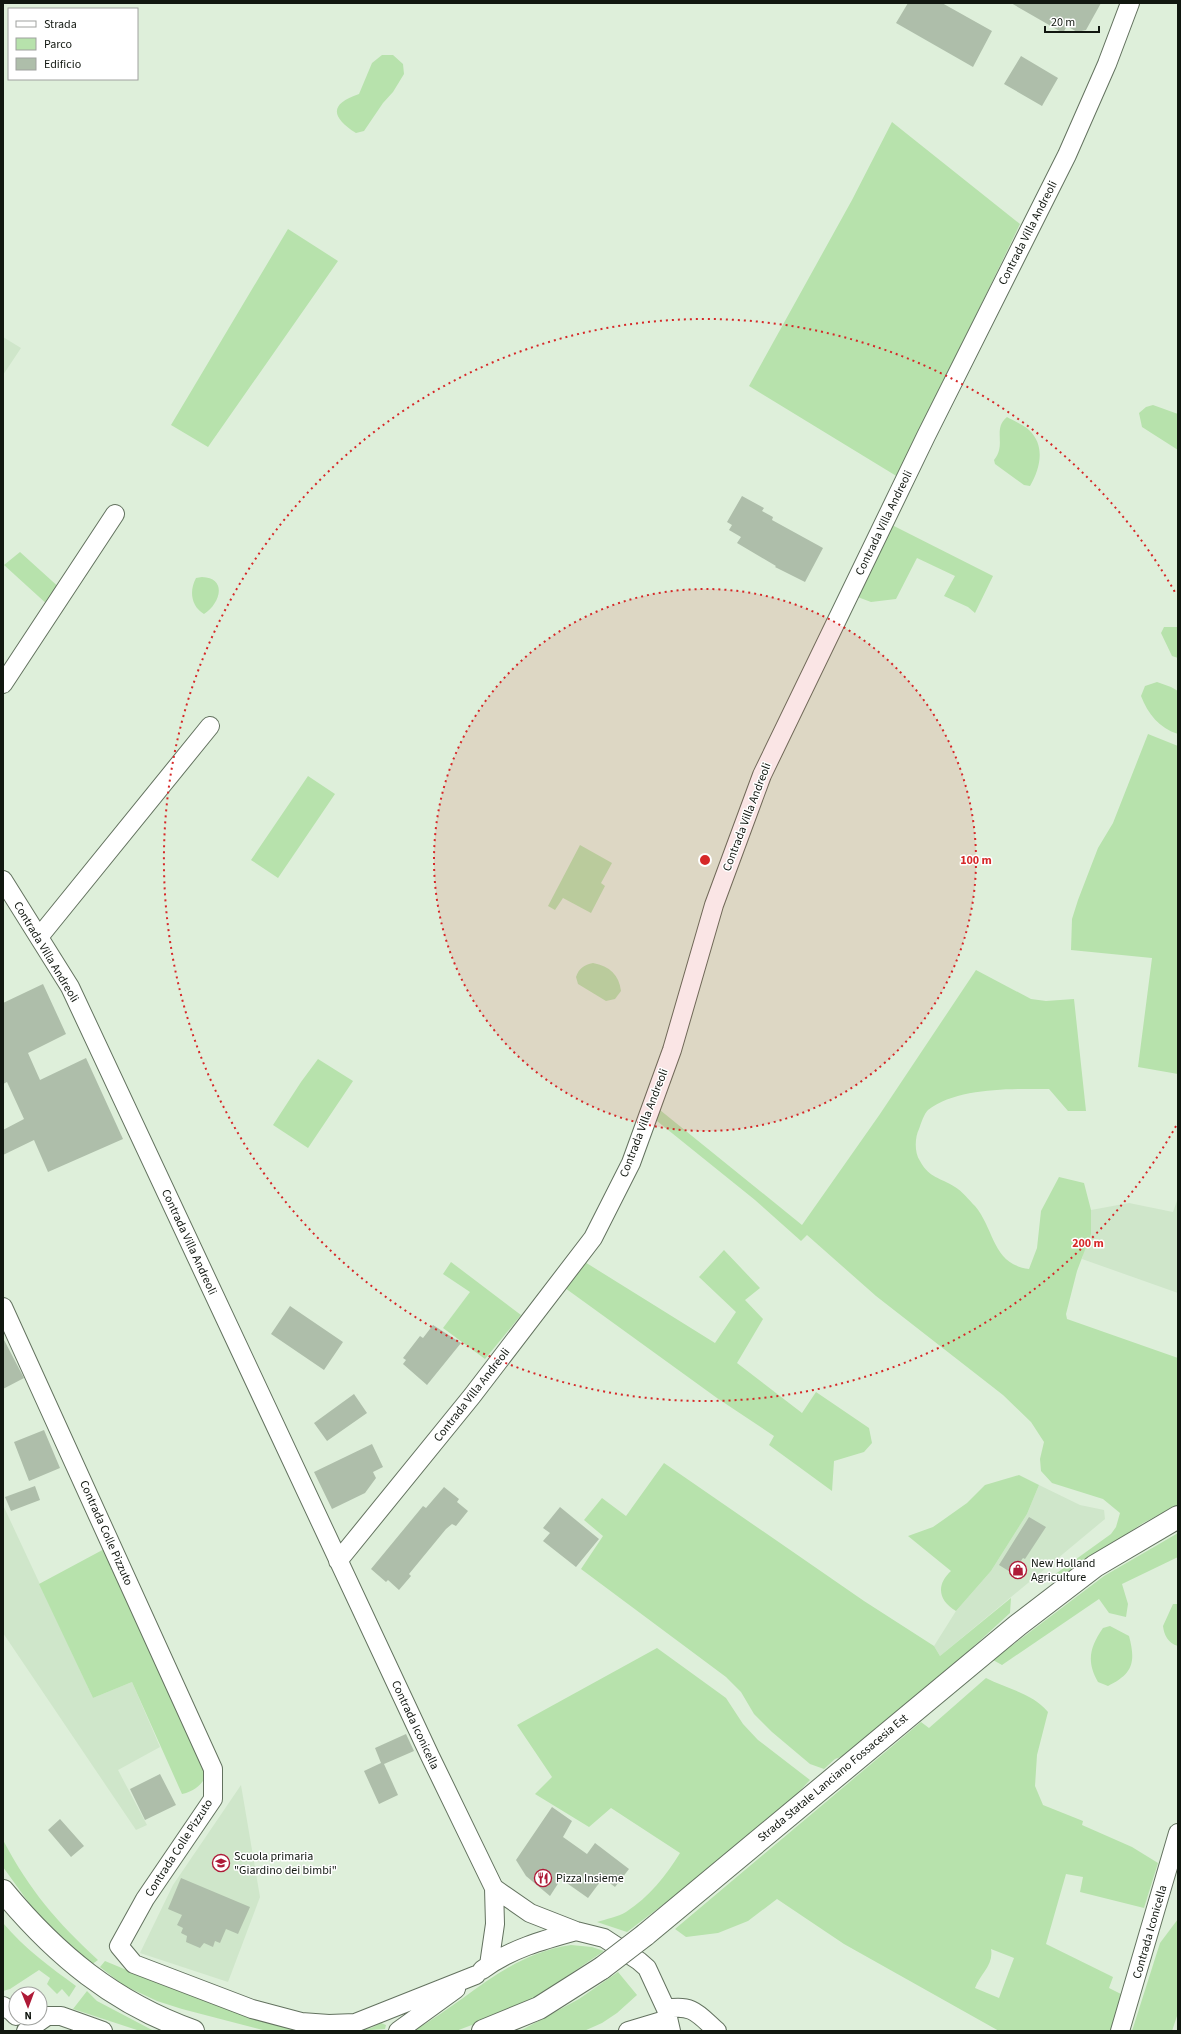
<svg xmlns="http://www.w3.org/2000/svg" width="1181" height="2034" font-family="'Source Sans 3',sans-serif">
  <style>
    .built { fill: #cfe6ca }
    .green { fill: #b7e2ac; fill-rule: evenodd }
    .building { fill: #aebeaa }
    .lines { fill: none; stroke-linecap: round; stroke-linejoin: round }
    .street-casing { stroke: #63725f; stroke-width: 20 }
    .secondary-casing { stroke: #63725f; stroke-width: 24 }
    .street { stroke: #fff; stroke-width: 18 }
    .secondary { stroke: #fff; stroke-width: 22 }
    .secondary-bridge-casing { stroke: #63725f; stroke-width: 24; stroke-linecap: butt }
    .secondary-bridge { stroke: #fff; stroke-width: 22 }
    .ring { fill: none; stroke: #d62828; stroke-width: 2; stroke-dasharray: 2 4 }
    .labels { text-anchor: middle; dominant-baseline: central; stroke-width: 3; stroke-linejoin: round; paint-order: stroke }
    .street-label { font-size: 12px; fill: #111710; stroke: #fff }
    .poi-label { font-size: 12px; fill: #111710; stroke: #fff; text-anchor: start }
    .centre { fill: #d62828; stroke: #fff; stroke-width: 2 }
    .ring-label { font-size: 12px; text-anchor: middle; font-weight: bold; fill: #d62828; stroke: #fff; stroke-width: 3; stroke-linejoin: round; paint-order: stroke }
  </style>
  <rect width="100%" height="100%" fill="#deefda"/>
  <path class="built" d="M 3,337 L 21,348 L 3,375 Z
    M 1178,1198 L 1178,1293 L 1082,1259 L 1091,1210 L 1129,1203 L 1173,1212 Z
    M 1039,1485 L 1080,1505 L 1104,1510 L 1105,1519 L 940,1656 L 934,1646 L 956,1611 L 991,1571 L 1027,1514 Z
    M 3,1505 L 93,1698 L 132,1682 L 160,1747 L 118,1770 L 147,1825 L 136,1830 L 3,1633 Z
    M 241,1785 L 260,1897 L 228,1982 L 140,1953 L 173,1885 Z"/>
  <path class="green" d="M 382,55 L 393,55 L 403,64 L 404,74 L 393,92 L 383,103 L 364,131 L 356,133 C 331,117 329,104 359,94 L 372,63 Z
    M 892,122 L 1020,224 L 898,477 L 749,386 L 852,200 Z
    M 288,229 L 338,261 L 208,447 L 171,425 Z
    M 1153,405 L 1178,414 L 1178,450 L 1142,427 L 1139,413 L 1146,407 Z
    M 1007,417 C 1014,421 1024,425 1029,430 C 1046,446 1040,469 1030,486 L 1024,485 L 995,464 L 994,460 C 1007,445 992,429 1007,417 Z
    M 890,524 L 993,576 L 975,613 L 968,607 L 944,596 L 955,576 L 917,558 L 896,599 L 871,602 L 855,596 Z
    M 20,552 L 62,590 L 49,606 L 4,565 Z
    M 202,577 C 228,578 220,604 204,614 C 191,606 189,591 196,578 Z
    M 1164,627 L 1178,627 L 1178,658 L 1172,656 L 1161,633 Z
    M 1157,682 L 1171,687 L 1178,691 L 1178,734 C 1159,728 1148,714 1141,696 L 1145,686 Z
    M 1148,734 L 1178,746 L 1178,1074 L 1138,1067 L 1152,958 L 1071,950 L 1072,919 L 1078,900 L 1098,848 L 1113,823 Z
    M 308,776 L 335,794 L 278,878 L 251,860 Z
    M 580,845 L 612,863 L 601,883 L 605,886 L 591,913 L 563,898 L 555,910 L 548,906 Z
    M 593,963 C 610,966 619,975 621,991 L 615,999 L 606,1001 L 578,984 L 576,977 C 579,968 584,965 593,963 Z
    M 976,970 L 1031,999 L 1046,1001 L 1074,999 L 1086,1111 L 1068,1111 L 1049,1089 C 1014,1089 958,1087 928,1110 C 924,1114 921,1123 919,1129 C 915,1137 914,1152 920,1161 C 930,1179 940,1177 955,1187 C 962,1191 969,1200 975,1206 C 995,1230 992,1264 1029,1269 L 1037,1248 L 1041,1211 L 1059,1177 L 1084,1183 L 1091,1210 L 1091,1234 L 1077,1271 L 1066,1314 L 1067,1319 L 1178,1358 L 1178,1505 L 1143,1523 L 1057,1580 L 1054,1575 L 1111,1534 L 1116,1527 L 1120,1513 L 1103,1499 L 1052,1483 L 1041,1471 L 1040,1459 L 1044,1442 L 1031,1422 L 1003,1395 L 876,1296 L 807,1235 L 801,1241 L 755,1200 L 652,1117 L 655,1106 L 802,1225 L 880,1114 Z
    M 318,1059 L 353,1081 L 308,1148 L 273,1125 L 301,1082 Z
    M 724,1250 L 760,1288 L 745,1300 L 763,1319 L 737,1363 L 802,1413 L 816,1392 L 869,1428 L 872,1443 L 864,1452 L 834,1461 L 832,1491 L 769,1445 L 774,1436 L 717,1398 L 565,1288 L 580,1259 L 715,1343 L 736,1312 L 699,1277 Z
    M 451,1262 L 521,1315 L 485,1359 L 443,1328 L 470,1292 L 443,1274 Z
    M 664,1463 L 864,1601 L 934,1646 L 940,1656 L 1011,1598 L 1010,1613 L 949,1669 L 841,1757 L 835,1759 L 824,1769 L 810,1764 L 772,1732 L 754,1714 L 741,1692 L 726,1677 L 581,1569 L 603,1536 L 584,1520 L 602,1498 L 626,1516 Z
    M 1019,1475 L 1039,1485 L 1027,1514 L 991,1571 L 956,1611 C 938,1600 936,1585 951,1571 L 908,1536 L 933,1527 L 943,1520 L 967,1503 L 985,1485 Z
    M 1178,1533 L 1178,1557 L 1122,1584 L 1128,1604 L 1126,1617 L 1109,1613 L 1099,1599 L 1002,1665 L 993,1660 L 1104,1576 Z
    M 108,1547 L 207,1775 C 200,1786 195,1791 182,1794 L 132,1682 L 93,1698 L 39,1584 Z
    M 1173,1604 L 1178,1604 L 1178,1646 C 1168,1643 1164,1635 1163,1626 Z
    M 1110,1626 L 1129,1636 C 1136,1662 1133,1674 1108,1686 L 1098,1682 C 1086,1661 1090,1647 1103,1628 Z
    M 657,1648 L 726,1698 L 743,1724 L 758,1740 L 810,1780 L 789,1802 L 714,1866 L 627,1932 L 597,1922 C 606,1919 618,1917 626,1912 C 649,1897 666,1876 680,1853 L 611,1808 L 589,1827 L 535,1794 L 552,1777 L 517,1725 Z
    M 986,1678 C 1007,1689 1032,1693 1048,1712 L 1037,1755 L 1035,1786 L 1043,1805 L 1083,1821 L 1082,1825 L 1132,1847 L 1158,1863 L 1144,1908 L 1080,1892 L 1083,1877 L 1066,1874 L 1046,1944 L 1113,1977 L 1109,1988 L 1123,1995 L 1111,2031 L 999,2031 L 844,1944 L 777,1899 L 748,1921 L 718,1933 L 686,1937 L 675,1929 L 921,1722 L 929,1728 ZM 991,1949 L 1014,1958 L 999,1998 L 975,1988 C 980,1974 994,1965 991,1949 Z
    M 3,1840 C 30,1891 56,1921 98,1960 L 91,1965 L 34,1910 L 3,1867 Z
    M 1178,1919 L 1178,2013 L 1172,2031 L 1132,2031 L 1160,1943 Z
    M 3,1923 C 24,1948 50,1967 76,1986 L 69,1997 L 62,1989 L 57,1994 L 47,1984 L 50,1978 L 39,1970 L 10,1989 L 3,1991 Z
    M 571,1945 L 592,1947 L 604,1951 L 538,1996 L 514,2009 L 456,2031 L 413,2031 C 469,2000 505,1955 571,1945 Z
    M 105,1961 L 141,1976 L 316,2031 L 267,2031 L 182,2009 L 157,2001 L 123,1985 L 100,1967 Z
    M 618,1972 L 637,1995 L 617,2013 L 602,2023 L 584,2031 L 520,2031 L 579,1999 Z
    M 87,1991 L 97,2001 L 154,2031 L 140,2031 L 73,2009 Z
    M 381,2023 L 386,2025 L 385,2029 L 355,2031 L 371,2028 Z"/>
  <path class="building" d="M 908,3 L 942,3 L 992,31 L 973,67 L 896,23 Z
    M 1011,3 L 1101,3 L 1086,30 L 1077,32 L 1067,26 L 1063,33 Z
    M 1021,56 L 1058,78 L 1042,106 L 1004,84 Z
    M 742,496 L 764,508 L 762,511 L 773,517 L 772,520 L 823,548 L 805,582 L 775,567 L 776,566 L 737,543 L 741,537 L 729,530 L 732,525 L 727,522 Z
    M 43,984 L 66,1034 L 28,1053 L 40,1080 L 86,1058 L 123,1139 L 48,1172 L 34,1140 L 3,1155 L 3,1130 L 24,1119 L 7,1082 L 3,1084 L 3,1003 Z
    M 290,1306 L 343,1342 L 324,1370 L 271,1334 Z
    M 433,1325 L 461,1343 L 427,1385 L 403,1364 L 406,1360 L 403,1358 L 420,1336 L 423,1338 Z
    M 3,1338 L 24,1378 L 3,1389 Z
    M 354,1394 L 367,1413 L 327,1441 L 314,1423 Z
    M 44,1430 L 60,1468 L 29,1481 L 14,1442 Z
    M 372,1444 L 383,1467 L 373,1472 L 376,1478 L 365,1493 L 332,1509 L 314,1472 Z
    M 35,1486 L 40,1500 L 11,1511 L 5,1497 Z
    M 444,1487 L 459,1499 L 457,1502 L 468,1511 L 456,1526 L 452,1524 L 446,1529 L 409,1574 L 411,1576 L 399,1590 L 388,1580 L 386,1582 L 371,1569 L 423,1506 L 426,1508 Z
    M 560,1507 L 599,1539 L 576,1567 L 543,1541 L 550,1533 L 543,1528 Z
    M 1029,1517 L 1046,1527 L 1025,1559 L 1023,1558 L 1012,1573 L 999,1565 Z
    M 406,1734 L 414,1751 L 384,1764 L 398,1795 L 379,1804 L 364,1771 L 381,1763 L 375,1748 Z
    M 160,1774 L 176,1805 L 145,1820 L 130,1789 Z
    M 552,1807 L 572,1821 L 563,1837 L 587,1854 L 595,1843 L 629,1869 L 615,1887 L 603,1878 L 588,1898 L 561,1879 L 550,1896 L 526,1876 L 516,1860 Z
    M 60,1819 L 84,1846 L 71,1857 L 48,1830 Z
    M 181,1878 L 250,1907 L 238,1934 L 226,1929 L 220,1943 L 215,1941 L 213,1947 L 204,1943 L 200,1948 L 186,1942 L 187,1936 L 181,1933 L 183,1928 L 177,1925 L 182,1915 L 168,1909 Z"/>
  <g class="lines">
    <g class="street-casing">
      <path id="street" d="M 3,684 L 115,514
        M 3,880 L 70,987 L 430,1756 L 494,1888 L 495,1924 L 489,1965
        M 39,937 L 210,726
        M 3,1307 L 213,1769 L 213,1799 L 145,1899 L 119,1946 L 134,1964 L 252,2009 L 301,2022 L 329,2024 L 355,2023 L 476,1975
        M 338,1561 L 472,1396 L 593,1238 L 631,1163 L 672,1050 L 714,905 L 762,775 L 926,436 L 1067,155 L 1107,64 L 1130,3
        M 494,1888 L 530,1913 L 576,1931 L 604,1938 L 639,1961 L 647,1968 L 666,2009 L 671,2031
        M 482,1970 C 510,1949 543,1940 576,1931
        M 3,2006 L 11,2011 L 16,2016
        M 666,2009 C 693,2004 698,2014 717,2031
        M 40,2016 L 61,2016 L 103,2031
        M 26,2031 L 46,2017
        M 398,2031 L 456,1989
        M 628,2031 L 668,2019
        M 1120,2031 L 1178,1833"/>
    </g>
    <g class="secondary-casing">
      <path id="secondary" d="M 3,1891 C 56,1955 114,2003 193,2031
        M 645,1935 L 1018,1625 L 1095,1566 L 1178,1517
        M 483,2031 L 539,2008 L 602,1968"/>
    </g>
    <use href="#street" class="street"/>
    <use href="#secondary" class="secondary"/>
    <g class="secondary-bridge-casing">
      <path id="secondary-bridge" d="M 602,1968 L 645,1935"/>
    </g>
    <use href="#secondary-bridge" class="secondary-bridge"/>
  </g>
  <circle cx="705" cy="860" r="271" fill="#d62828" fill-opacity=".12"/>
  <g class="ring">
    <circle cx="705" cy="860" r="271"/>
    <path d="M1176 1126A541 541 0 1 1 1176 594"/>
  </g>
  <defs>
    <g id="shop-ring" transform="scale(0.9)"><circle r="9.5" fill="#fff" stroke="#ae1a37" stroke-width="1.5"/><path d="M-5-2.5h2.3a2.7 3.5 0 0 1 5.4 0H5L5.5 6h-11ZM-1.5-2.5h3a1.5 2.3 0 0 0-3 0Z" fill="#ae1a37"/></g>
    <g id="school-ring" transform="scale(0.9)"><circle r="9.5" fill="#fff" stroke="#ae1a37" stroke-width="1.5"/><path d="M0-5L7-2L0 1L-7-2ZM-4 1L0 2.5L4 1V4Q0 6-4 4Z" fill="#ae1a37"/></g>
    <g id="restaurant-ring" transform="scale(0.9)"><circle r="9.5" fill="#fff" stroke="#ae1a37" stroke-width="1.5"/><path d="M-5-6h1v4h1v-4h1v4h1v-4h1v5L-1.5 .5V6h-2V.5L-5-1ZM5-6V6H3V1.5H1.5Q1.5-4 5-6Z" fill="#ae1a37"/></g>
  </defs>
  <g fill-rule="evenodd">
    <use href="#shop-ring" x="1018" y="1570"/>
    <use href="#school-ring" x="221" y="1863"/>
    <use href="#restaurant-ring" x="543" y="1878"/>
  </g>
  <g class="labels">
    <g class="street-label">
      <text transform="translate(1028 233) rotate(-63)">Contrada Villa Andreoli</text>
      <text transform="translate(884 523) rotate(-64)">Contrada Villa Andreoli</text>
      <text transform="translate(747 817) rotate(-69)">Contrada Villa Andreoli</text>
      <text transform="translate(46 952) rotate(59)">Contrada Villa Andreoli</text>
      <text transform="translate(644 1123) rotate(-69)">Contrada Villa Andreoli</text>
      <text transform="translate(189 1242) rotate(65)">Contrada Villa Andreoli</text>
      <text transform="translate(472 1395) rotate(-52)">Contrada Villa Andreoli</text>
      <text transform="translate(106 1533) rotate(66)">Contrada Colle Pizzuto</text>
      <text transform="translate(415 1725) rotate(65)">Contrada Iconicella</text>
      <text transform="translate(833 1778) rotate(-40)">Strada Statale Lanciano Fossacesia Est</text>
      <text transform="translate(179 1848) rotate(-57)">Contrada Colle Pizzuto</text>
      <text transform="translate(1150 1932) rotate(-74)">Contrada Iconicella</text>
    </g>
    <g class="poi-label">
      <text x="1031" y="1563">New Holland<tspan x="1031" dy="14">Agriculture</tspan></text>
      <text x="234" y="1856">Scuola primaria<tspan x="234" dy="14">"Giardino dei bimbi"</tspan></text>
      <text x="556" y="1878">Pizza Insieme</text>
    </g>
  </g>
  <circle cx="705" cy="860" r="6" class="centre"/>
  <g class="ring-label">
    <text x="976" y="864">100 m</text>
    <text x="1088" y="1247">200 m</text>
  </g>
  <rect width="1181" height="2034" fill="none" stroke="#111710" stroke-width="8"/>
  <rect x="8" y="8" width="130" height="72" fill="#ffffff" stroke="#a0a29f"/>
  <rect x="16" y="21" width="20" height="6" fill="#ffffff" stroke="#a0a29f"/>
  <text x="44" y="28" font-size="12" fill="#111710">Strada</text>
  <rect x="16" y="38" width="20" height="12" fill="#b7e2ac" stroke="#a0a29f"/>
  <text x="44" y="48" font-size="12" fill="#111710">Parco</text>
  <rect x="16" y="58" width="20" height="12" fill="#aebeaa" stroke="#a0a29f"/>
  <text x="44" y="68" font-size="12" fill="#111710">Edificio</text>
  <g transform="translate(28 2006) rotate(179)"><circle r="19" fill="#ffffff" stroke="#a0a29f"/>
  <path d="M0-3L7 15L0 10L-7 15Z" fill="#ae1a37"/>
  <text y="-6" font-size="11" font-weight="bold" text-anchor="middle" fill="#111710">N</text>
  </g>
  <path d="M1045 26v6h54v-6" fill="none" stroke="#111710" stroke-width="2"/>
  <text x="1051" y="26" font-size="12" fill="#111710" stroke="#ffffff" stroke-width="3" paint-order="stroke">20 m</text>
</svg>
